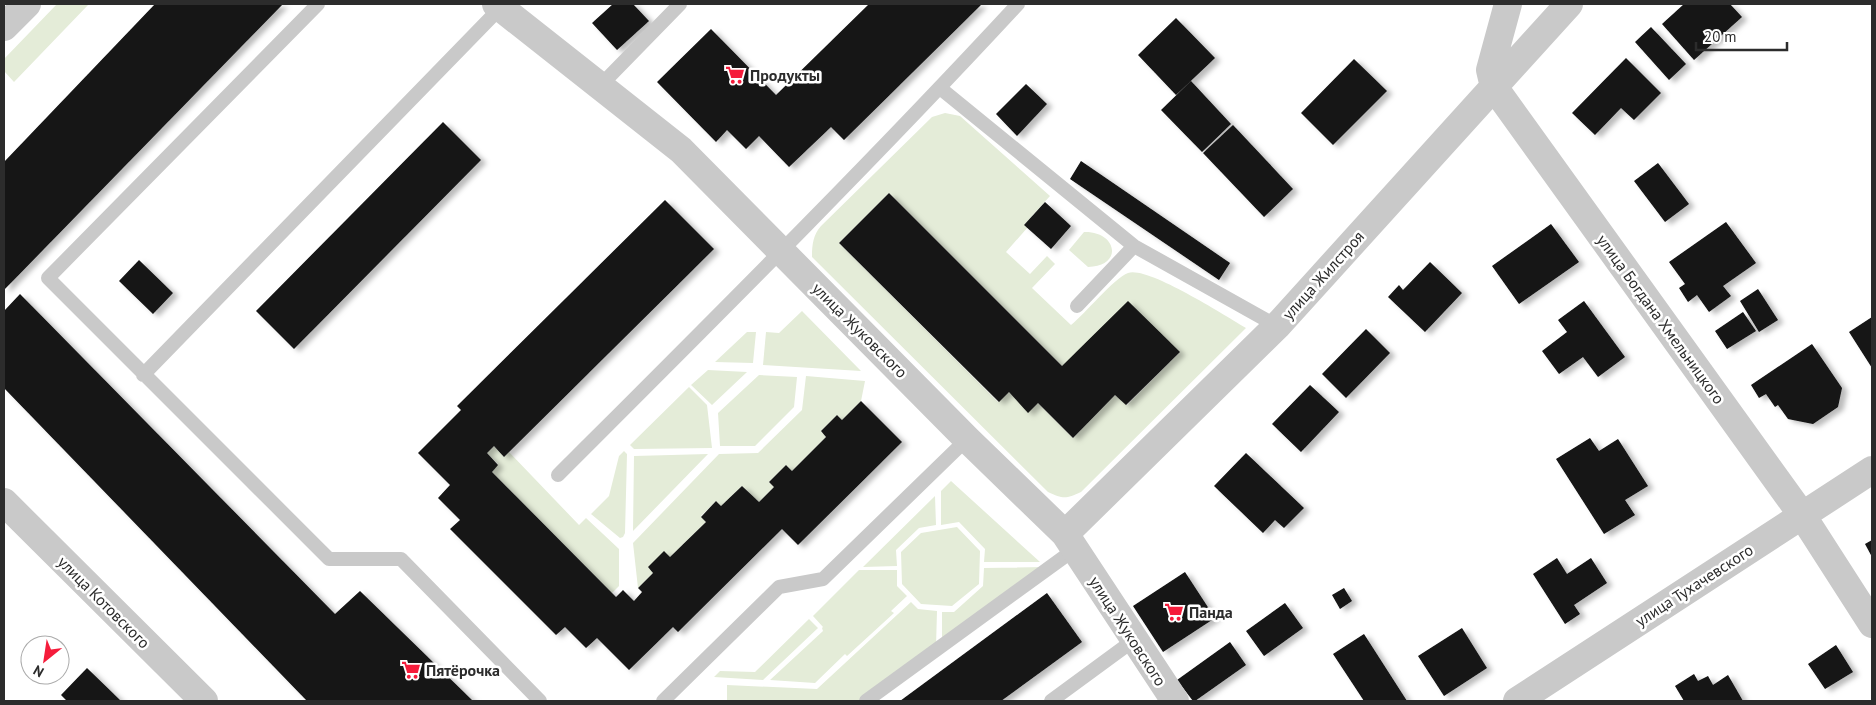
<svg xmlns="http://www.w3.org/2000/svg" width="1876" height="705" font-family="'PT Sans',sans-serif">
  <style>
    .green { fill: #e4ecd8; fill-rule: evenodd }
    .building { fill: #131313; filter: url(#shadow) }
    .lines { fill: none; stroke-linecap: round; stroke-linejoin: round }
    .service { stroke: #c9c9c9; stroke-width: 14 }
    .minor { stroke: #c9c9c9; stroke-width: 28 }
    .tertiary { stroke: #c9c9c9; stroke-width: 28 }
    .labels { text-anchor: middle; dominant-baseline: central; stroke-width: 5; stroke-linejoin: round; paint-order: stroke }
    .poi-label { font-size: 16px; font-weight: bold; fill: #2c2c2c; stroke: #fff; text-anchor: start }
    .street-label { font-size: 16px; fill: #2c2c2c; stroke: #fff }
  </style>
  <defs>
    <filter id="shadow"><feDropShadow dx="5.5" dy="3" stdDeviation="2.5" flood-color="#0004"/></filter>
  </defs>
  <rect width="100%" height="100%" fill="#fff"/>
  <path class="green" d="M 57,4 L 89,4 L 14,82 L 4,71 L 4,59 Z
    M 945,113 L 960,116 L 1050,196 L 1024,225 L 1028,227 L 1006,252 L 1030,274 L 1047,256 L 1055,264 L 1032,288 L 1071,325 C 1085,314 1114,278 1128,273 C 1148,266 1225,316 1246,328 L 1081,492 C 1066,499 1063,499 1048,492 L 812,257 C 812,245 813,235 821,226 L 932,117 ZM 889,193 L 1062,366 L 1180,352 L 1127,405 L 1115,395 L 1073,438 L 1038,403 L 1028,412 L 1009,392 L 998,402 L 839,243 Z
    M 1084,232 C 1117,231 1124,266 1088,267 L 1069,250 Z
    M 802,311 L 861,371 L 763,365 L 766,332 L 779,333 Z
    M 747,332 L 756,332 L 753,363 L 715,362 Z
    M 708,370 L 747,372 L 712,405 L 691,385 Z
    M 759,375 L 797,377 L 794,407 L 755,446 L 720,446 L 718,413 Z
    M 806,376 L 865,381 L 861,401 L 842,420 L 837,415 L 821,431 L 826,437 L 792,471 L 786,465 L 769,482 L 774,487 L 759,502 L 742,486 L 721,506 L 716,501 L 701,516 L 706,522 L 670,557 L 648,567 L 653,573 L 638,588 L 633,543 L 719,454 L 758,453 L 802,410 Z
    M 689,387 L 707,405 L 712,448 L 634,449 L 630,445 Z
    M 494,446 L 504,457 L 509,452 L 579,525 L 586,518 L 619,549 L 619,586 L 612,593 L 492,472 L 498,464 L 487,453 Z
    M 624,451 L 627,454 L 625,533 L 623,537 L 620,538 L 591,514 L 609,496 L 619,456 Z
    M 708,454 L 633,531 L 634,456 Z
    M 951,481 L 1040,562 L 984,562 L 985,549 L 959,522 L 941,525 L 941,491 Z
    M 935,496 L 936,525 L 919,528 L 896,550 L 897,566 L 863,567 Z
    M 957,527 L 980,551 L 979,584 L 952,606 L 921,604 L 902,584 L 901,552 L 921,533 Z
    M 1045,567 L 942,642 L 942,612 L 954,612 L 983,586 L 984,568 Z
    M 859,570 L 897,570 L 897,586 L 907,596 L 891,611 L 894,613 L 847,656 L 845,654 L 815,683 L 770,680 L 823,631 L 822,628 L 823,627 L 813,616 Z
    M 911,602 L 918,609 L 937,611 L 936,647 L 862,701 L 727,701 L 727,685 L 817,689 Z
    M 809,619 L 818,628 L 763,680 L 714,677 L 720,671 L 755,672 Z"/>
  <path class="building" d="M 155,4 L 283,4 L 4,290 L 4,162 Z
    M 613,4 L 633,4 L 649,21 L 617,50 L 592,23 Z
    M 869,4 L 982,4 L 844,140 L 831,127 L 789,167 L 759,136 L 746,149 L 727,130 L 716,142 L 657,82 L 711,29 L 776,95 Z
    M 1684,4 L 1730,4 L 1742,17 L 1694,60 L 1662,24 Z
    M 1176,18 L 1215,58 L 1176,95 L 1138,55 Z
    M 1651,27 L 1686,64 L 1669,80 L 1635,42 Z
    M 1626,58 L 1661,93 L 1634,120 L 1621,108 L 1595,135 L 1572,113 Z
    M 1354,59 L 1387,91 L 1333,145 L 1301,113 Z
    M 1191,81 L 1231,124 L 1202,152 L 1161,110 Z
    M 1026,84 L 1047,104 L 1017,136 L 996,114 Z
    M 443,122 L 481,160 L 294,349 L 256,311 Z
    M 1233,125 L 1293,189 L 1264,217 L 1203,153 Z
    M 1081,161 L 1230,263 L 1219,280 L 1070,179 Z
    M 1658,163 L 1689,204 L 1665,222 L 1634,181 Z
    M 889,193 L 1062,366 L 1128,301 L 1180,352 L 1126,405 L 1115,395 L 1073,438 L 1038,403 L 1028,413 L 1009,392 L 999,402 L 839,243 Z
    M 665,200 L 714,249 L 504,457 L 494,446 L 487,453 L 498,465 L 492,472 L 616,597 L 623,590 L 634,601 L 642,592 L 638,588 L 653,573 L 648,567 L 664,551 L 670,557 L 706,522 L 701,517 L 716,501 L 721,506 L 742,486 L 759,502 L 774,487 L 769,482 L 786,465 L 792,471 L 826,437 L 821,431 L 837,415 L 842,420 L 861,401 L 902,442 L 798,545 L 782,529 L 678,632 L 673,627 L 629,670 L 597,638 L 586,648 L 565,627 L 556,635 L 450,529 L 460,520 L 438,498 L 450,485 L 418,453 L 461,410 L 457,406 Z
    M 1045,202 L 1071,226 L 1051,249 L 1024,225 Z
    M 1726,222 L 1756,263 L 1723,286 L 1731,296 L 1709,312 L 1697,295 L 1688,302 L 1679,288 L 1685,284 L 1669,262 Z
    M 1551,224 L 1579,262 L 1519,304 L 1492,266 Z
    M 139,260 L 173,293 L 153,314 L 119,281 Z
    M 1430,262 L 1462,293 L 1425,332 L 1388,297 L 1399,285 L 1403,290 Z
    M 1758,289 L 1778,320 L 1759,332 L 1740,301 Z
    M 20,294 L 335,614 L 360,591 L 473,701 L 307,701 L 4,388 L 4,311 Z
    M 1584,301 L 1625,357 L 1598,377 L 1583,357 L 1559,374 L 1542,351 L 1567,332 L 1558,320 Z
    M 1743,312 L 1756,331 L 1727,349 L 1715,331 Z
    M 1872,317 L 1872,368 L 1849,332 Z
    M 1366,329 L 1390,353 L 1346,398 L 1322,374 Z
    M 1812,344 L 1842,388 L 1838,407 L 1813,424 L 1788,419 L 1778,405 L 1775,407 L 1766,394 L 1759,398 L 1751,385 Z
    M 1310,385 L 1339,412 L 1301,452 L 1272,424 Z
    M 1590,438 L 1599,451 L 1618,439 L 1648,486 L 1625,500 L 1635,515 L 1604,534 L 1556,459 Z
    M 1246,453 L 1304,508 L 1284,528 L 1275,520 L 1263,533 L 1214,486 Z
    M 1872,540 L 1872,557 L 1865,544 Z
    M 1557,558 L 1567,574 L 1591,558 L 1607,583 L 1574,605 L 1580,614 L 1565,624 L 1533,574 Z
    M 1185,572 L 1215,618 L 1163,652 L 1133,606 Z
    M 1344,588 L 1352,601 L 1340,609 L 1332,595 Z
    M 1047,593 L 1082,642 L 1001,701 L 900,701 Z
    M 1285,603 L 1303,628 L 1264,656 L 1246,631 Z
    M 1462,628 L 1487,668 L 1444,696 L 1418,656 Z
    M 1364,634 L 1407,701 L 1364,701 L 1333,654 Z
    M 1230,642 L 1246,665 L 1195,701 L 1193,701 L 1177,680 Z
    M 1836,645 L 1853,672 L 1825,689 L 1808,664 Z
    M 87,668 L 121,701 L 67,701 L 61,695 Z
    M 1694,674 L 1698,681 L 1708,676 L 1713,685 L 1728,675 L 1743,701 L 1684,701 L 1675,686 Z"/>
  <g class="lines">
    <path class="service" d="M 318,4 L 48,278 L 329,559 L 401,559 L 540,701
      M 600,86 L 680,4
      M 940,88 L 1134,246 L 1277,326
      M 1077,306 L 1134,246
      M 143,375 L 504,4
      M 558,475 C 713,320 869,165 1018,4
      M 663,701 L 779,587 L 823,579 L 967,439
      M 866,701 L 1075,549
      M 1051,701 L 1134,640"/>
    <path class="minor" d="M 496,4 L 681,150 L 967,439 L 1065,534 L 1175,701
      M 1508,4 L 1490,70 L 1494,87 L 1802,515 L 1872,624
      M 1065,534 L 1277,326 L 1569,4
      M 1517,701 L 1872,470"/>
    <path class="tertiary" d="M 4,27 L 27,4
      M 4,502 L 204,701"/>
  </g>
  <defs>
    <g id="supermarket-bare" transform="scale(1.5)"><path d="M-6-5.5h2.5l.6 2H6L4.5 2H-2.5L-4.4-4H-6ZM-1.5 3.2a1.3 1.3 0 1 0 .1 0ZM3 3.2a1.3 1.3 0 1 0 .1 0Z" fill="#f51c3b" stroke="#fff" stroke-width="2.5" paint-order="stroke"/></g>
  </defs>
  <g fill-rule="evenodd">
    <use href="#supermarket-bare" x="735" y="75"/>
    <use href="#supermarket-bare" x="1174" y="612"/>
    <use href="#supermarket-bare" x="411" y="670"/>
  </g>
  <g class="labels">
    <g class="poi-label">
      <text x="750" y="75">Продукты</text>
      <text x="1189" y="612">Панда</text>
      <text x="426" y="670">Пятёрочка</text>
    </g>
    <g class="street-label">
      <text transform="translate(1323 275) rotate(-48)">улица Жилстроя</text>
      <text transform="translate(1661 319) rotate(54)">улица Богдана Хмельницкого</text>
      <text transform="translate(860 330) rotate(45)">улица Жуковского</text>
      <text transform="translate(1694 585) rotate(-33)">улица Тухачевского</text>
      <text transform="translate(104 602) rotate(45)">улица Котовского</text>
      <text transform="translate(1128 631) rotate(57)">улица Жуковского</text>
    </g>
  </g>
  <rect width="1876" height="705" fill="none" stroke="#2c2c2c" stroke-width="10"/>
  <g transform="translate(45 660) rotate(210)"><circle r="24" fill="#ffffff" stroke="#ababab"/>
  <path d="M0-4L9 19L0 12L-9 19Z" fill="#f51c3b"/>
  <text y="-8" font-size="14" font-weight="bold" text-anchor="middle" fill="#2c2c2c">N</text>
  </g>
  <path d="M1696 42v8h91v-8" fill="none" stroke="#2c2c2c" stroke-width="2.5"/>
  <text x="1704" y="42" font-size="15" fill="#2c2c2c" stroke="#ffffff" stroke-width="4" paint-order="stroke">20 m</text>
</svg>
